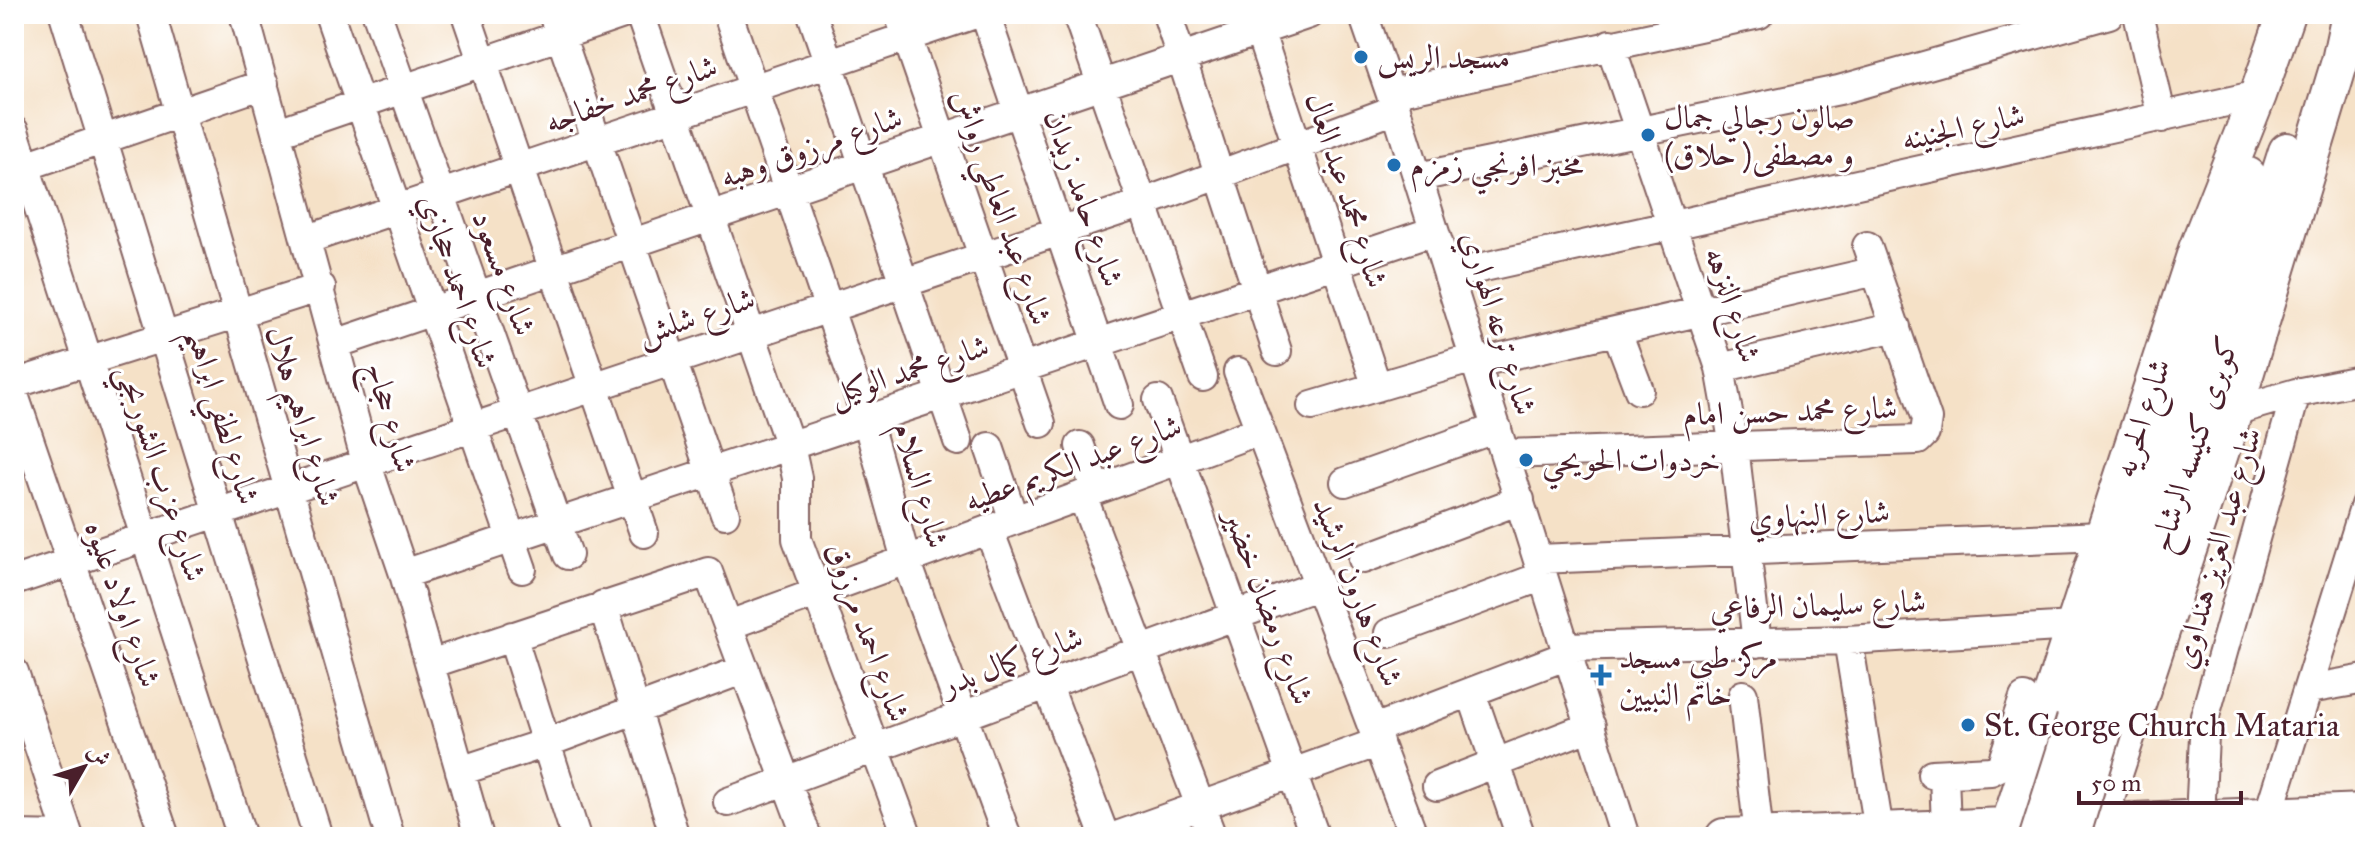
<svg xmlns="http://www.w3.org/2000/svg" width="2379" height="851" font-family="'IM FELL Great Primer',Amiri,serif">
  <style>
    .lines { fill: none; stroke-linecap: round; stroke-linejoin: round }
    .minor-casing { stroke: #866362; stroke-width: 32 }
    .major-casing { stroke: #866362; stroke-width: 40 }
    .minor { stroke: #fff; stroke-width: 28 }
    .major { stroke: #fff; stroke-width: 36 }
    .major-bridge-casing { stroke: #866362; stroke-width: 40; stroke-linecap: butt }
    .major-bridge { stroke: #fff; stroke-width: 36 }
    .poi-dot { fill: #1f6fb2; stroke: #fff; stroke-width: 3 }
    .labels { text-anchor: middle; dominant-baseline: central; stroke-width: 6; stroke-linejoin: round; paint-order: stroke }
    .poi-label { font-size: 32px; fill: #4a1f2b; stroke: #fff; text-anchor: start }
    .street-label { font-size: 32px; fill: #4a1f2b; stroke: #fff }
  </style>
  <rect width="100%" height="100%" fill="#fff"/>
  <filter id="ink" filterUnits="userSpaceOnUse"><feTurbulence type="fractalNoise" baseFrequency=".0125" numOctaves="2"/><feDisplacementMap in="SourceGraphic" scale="16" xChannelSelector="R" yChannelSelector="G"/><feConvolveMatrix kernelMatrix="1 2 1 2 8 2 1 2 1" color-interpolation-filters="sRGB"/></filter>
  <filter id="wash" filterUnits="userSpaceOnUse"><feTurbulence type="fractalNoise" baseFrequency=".006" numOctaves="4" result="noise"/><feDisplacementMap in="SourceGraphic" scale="32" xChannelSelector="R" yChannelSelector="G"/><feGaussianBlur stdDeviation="1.8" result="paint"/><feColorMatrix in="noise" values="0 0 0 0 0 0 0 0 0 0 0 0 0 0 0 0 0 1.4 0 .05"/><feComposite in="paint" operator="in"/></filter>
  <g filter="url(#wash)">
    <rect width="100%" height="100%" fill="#f5e1c7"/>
  </g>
  <g filter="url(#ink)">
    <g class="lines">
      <g class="minor-casing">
        <path id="minor" d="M 64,14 L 318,837
          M 151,14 L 390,837
          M 244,14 L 366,462 L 404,574 L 479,837
          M 329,14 L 522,569
          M 377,14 L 568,555
          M 466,14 L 644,533
          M 553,14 L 725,514
          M 640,14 L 790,446 L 797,478 L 797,539 L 908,837
          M 728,14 L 867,420 L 906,560 L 1007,837
          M 812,14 L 958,441
          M 899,14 L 1041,423
          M 985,14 L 1119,405
          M 1077,14 L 1203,377
          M 1167,14 L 1277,351
          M 1363,14 L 1396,109 L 1625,837
          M 2138,14 L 2162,118
          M 1254,15 L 1377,387
          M 1610,44 L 1720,368 L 1734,446 L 1757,643
          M 1391,93 L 1759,14
          M 14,131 L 242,837
          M 278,132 L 623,14
          M 14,170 L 264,84
          M 1418,177 L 1839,90 L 2109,14
          M 308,239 L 975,14
          M 1448,275 L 2258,95
          M 1617,332 L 1639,390
          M 335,344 L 1309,14
          M 1476,363 L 1876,271
          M 1720,368 L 1896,327
          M 1238,372 L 1414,837
          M 14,384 L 321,287
          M 14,395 L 165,837
          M 1158,400 L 1315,837
          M 1312,406 L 1474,358
          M 2234,411 L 2296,393 L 2365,379
          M 1080,446 L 1096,490
          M 989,447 L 1014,520
          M 1505,454 L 1918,440 L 1925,433 L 1927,419 L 1867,246
          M 1345,482 L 1497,428
          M 1082,495 L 1212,837
          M 989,530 L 1105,837
          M 1363,559 L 1520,500
          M 1538,559 L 2103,536
          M 404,574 L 1434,231
          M 14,581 L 1143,203 L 1396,109
          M 603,605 L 675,837
          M 729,625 L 1260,430
          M 1389,633 L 1543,576
          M 512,636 L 576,837
          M 1848,640 L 1879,830
          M 1565,647 L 1848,640 L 2073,626
          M 430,664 L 708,572 L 807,837
          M 14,672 L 69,837
          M 2309,689 L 2365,679
          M 1471,692 L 1521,837
          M 1743,695 L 1759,836
          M 1374,729 L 1568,655
          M 460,771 L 546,743 L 745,669
          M 1932,774 L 1991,771 L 2001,766 L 2024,698
          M 1944,774 L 1946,828
          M 1437,786 L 1591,726
          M 728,802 L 1319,585
          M 2268,816 L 2365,505
          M 2200,818 L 2205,716 L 2296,393
          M 14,835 L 69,836
          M 1114,837 L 1379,742"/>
      </g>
      <g class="major-casing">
        <path id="major" d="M 2075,720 L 2248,176
          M 2104,729 L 2287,151
          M 2098,822 L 2234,411 L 2340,61 L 2350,14
          M 2009,826 L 2197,249 L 2258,95 L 2286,14
          M 1724,837 L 2365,812"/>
      </g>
      <use href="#minor" class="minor"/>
      <use href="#major" class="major"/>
      <g class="major-bridge-casing">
        <path id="major-bridge" d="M 2038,837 L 2075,720
          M 2071,837 L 2104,729"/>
      </g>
      <use href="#major-bridge" class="major-bridge"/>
    </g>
  </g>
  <g class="poi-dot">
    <circle cx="1361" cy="57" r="8"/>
    <circle cx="1648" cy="135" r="8"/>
    <circle cx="1394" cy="165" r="8"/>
    <circle cx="1526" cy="460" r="8"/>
    <path d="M1597 663h8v8h8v8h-8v8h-8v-8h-8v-8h8z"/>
    <circle cx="1968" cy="725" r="8"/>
  </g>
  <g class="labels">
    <g class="poi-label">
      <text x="1377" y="57">مسجد الريس</text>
      <text x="1664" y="117">صالون رجالي جمال<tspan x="1664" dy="37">و مصطفى( حلاق)</tspan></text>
      <text x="1410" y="165">مخبز افرنجي زمزم</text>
      <text x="1542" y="460">خردوات الحويحي</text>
      <text x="1619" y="657">مركز طبي مسجد<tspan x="1619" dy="37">خاتم النبيين</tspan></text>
      <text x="1984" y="725">St. George Church Mataria</text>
    </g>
    <g class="street-label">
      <text transform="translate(631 94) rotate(-19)">شارع محمد خفاجه</text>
      <text transform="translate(1963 127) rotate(-12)">شارع الجنينه</text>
      <text transform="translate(811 147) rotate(-19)">شارع مرزوق وهبه</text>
      <text transform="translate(1347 190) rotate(72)">شارع محمد عبد العال</text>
      <text transform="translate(1084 198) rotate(71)">شارع حامد زيدان</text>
      <text transform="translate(1002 207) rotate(71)">شارع عبد العاطي رواش</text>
      <text transform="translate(504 273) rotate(70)">شارع مسعود</text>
      <text transform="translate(458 281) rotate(71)">شارع احمد حجازي</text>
      <text transform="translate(1733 305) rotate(72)">شارع النزهه</text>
      <text transform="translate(696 316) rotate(-18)">شارع شلش</text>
      <text transform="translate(1499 323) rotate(73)">شارع ترعه الهواري</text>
      <text transform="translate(909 370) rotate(-18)">شارع محمد الوكيل</text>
      <text transform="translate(1790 411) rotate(-2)">شارع محمد حسن امام</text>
      <text transform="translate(223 416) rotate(73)">شارع لطفي ابراهيم</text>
      <text transform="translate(303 416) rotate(73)">شارع ابراهيم هلال</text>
      <text transform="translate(391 417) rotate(74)">شارع حجاج</text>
      <text transform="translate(2142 418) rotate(-72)">شارع الحريه</text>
      <text transform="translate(2194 444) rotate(-72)">كوبرى كنيسه الرشاح</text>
      <text transform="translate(1073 463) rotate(-20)">شارع عبد الكريم عطيه</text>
      <text transform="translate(162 473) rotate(72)">شارع عزب الشوربجي</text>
      <text transform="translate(921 485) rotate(74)">شارع السلام</text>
      <text transform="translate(1819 515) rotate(-3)">شارع البنهاوي</text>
      <text transform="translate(2217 548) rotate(-74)">شارع عبد العزيز هنداوي</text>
      <text transform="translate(1358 592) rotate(69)">شارع هارون الرشيد</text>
      <text transform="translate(123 604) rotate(71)">شارع اولاد عليوه</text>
      <text transform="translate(1818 605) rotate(-2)">شارع سليمان الرفاعي</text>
      <text transform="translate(1269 607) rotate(70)">شارع رمضان خضير</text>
      <text transform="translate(868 632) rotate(70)">شارع احمد مرزوق</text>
      <text transform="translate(1012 661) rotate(-20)">شارع كمال بدر</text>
    </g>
  </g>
  <rect width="2379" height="851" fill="none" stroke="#fff" stroke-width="48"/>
  <g transform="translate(84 767) rotate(51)" stroke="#ffffff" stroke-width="6" paint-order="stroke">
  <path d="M0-6L14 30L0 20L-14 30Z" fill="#4a1f2b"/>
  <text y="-12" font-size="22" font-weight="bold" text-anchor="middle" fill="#4a1f2b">ش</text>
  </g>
  <path d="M2079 791v12h162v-12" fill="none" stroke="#4a1f2b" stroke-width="4"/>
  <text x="2091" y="791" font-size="24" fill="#4a1f2b" stroke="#ffffff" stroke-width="6" paint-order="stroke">50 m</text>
</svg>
